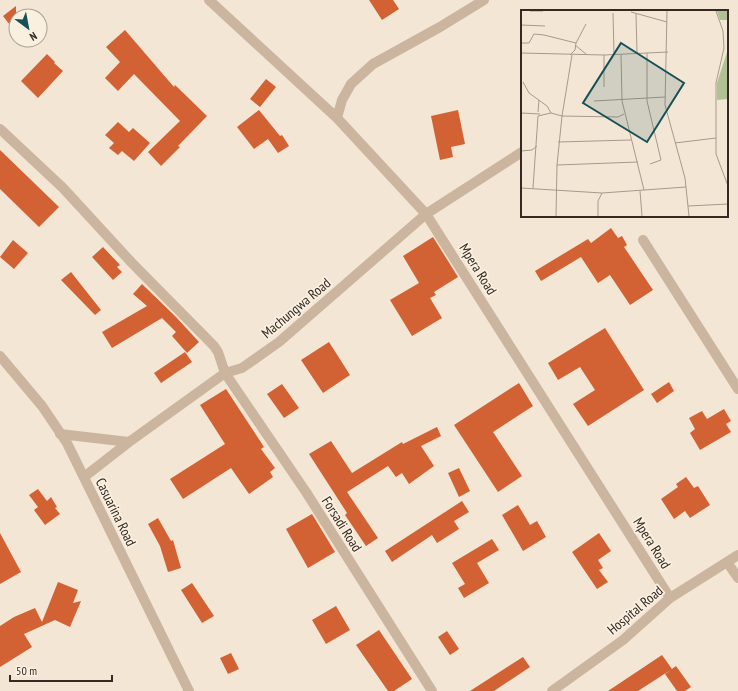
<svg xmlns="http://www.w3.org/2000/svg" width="738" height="691" font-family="'PT Sans Narrow',sans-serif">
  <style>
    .building { fill: #d26133 }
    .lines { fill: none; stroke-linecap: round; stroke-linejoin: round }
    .minor { stroke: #cbb59f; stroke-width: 10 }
    .tertiary { stroke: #cbb59f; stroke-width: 10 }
    .labels { text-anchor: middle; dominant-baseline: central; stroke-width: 3.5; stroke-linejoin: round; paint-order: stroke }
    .street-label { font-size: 14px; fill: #342923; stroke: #faf0e0 }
    .inset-road { fill: none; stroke: #a79a8d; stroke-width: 1 }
    .view { fill: #165158; fill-opacity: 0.15; stroke: #165158; stroke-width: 2 }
    .inset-edge { fill: none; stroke: #342923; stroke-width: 2 }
  </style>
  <rect width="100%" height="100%" fill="#f3e6d4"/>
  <path class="building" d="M 369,0 L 393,0 L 399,9 L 382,20 Z
    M 16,6 L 16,33 L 3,16 Z
    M 125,30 L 174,87 L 175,85 L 207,116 L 178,146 L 180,147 L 161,166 L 148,152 L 180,121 L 134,74 L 118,91 L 105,78 L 120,62 L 106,47 Z
    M 47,54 L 55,62 L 54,63 L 63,71 L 38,98 L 21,81 Z
    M 266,79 L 276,87 L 260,107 L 250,99 Z
    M 259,110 L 280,136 L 282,135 L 289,146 L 278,153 L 268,139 L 254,149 L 237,127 Z
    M 458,110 L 465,144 L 451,147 L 453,157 L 440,160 L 431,116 Z
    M 118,122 L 129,132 L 133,128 L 150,143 L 134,161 L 122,151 L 118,155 L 109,148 L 114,143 L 105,135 Z
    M 0,150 L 59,207 L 39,227 L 0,189 Z
    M 611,228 L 618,238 L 622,236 L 627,245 L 624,247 L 653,290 L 630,305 L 610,275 L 598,283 L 581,257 L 541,281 L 535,271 L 588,239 L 591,243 Z
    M 433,237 L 458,277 L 434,292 L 436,295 L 430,298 L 442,318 L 412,336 L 390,300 L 419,283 L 403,256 Z
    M 13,240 L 28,253 L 14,269 L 0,257 Z
    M 103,247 L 120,265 L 117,267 L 122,272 L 113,280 L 92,257 Z
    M 71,272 L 101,310 L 95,315 L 61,280 Z
    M 142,284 L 176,317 L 199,342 L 187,353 L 172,336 L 176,332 L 162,318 L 112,348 L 102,332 L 147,306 L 133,294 Z
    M 605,328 L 644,390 L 588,426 L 573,404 L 595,390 L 580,367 L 558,380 L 548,363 Z
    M 329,342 L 350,375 L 323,393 L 301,360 Z
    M 185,352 L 192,362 L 161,383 L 154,373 Z
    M 669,382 L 674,391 L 657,403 L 651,394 Z
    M 519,383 L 533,406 L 493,432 L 522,476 L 498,492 L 454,425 Z
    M 282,384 L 299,408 L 284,418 L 267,394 Z
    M 226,389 L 264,447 L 261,449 L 275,468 L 270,472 L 273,477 L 249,494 L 231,468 L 183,499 L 170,479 L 225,444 L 200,405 Z
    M 724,409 L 731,421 L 726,424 L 731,432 L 700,450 L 690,433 L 695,429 L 689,418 L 702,411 L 707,419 Z
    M 437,427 L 441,436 L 421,446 L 434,466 L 409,484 L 402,473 L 396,477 L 388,466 L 347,492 L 378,538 L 366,546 L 345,515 L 347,513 L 309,454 L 331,441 L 352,473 L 402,442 L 403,444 Z
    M 459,468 L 470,491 L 459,497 L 448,473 Z
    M 686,477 L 694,488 L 698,486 L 710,505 L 690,518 L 685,511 L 674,519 L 661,499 L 678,487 L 676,484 Z
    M 38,489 L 47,501 L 51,497 L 57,507 L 55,508 L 60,514 L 45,525 L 34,510 L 38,507 L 29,495 Z
    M 462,501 L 469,512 L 454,521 L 459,529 L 437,543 L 432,535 L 392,562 L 385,551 Z
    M 518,505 L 530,525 L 537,521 L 546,537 L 523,551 L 502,515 Z
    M 312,514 L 335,552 L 308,568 L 286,529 Z
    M 158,518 L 171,541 L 173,540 L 181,568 L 168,572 L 160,546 L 148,524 Z
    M 0,533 L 21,572 L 0,584 Z
    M 599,533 L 611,551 L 598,560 L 603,568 L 599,570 L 608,582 L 597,589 L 572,552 Z
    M 492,539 L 499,550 L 477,563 L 489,583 L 464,598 L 458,588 L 465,584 L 452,563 Z
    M 58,582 L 78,590 L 73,603 L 81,601 L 70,627 L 55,620 L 24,634 L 32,647 L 0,667 L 0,626 L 14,617 L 35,608 L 42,622 Z
    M 192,583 L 214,616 L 202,623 L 181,590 Z
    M 336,606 L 350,630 L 326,644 L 312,620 Z
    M 379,630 L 412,679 L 394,691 L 388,691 L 356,645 Z
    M 447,631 L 459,649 L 450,655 L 438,637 Z
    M 231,653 L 239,669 L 228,674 L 220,658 Z
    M 662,655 L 672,669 L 638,691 L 608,691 Z
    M 523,657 L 530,667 L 494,691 L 470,691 Z
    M 676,666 L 691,687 L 685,691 L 677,691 L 665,674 Z"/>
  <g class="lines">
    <path class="minor" d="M 209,0 L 337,118 L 426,214 L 670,598
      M 337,118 L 342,100 L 351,84 L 373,64 L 440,27 L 484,0
      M 0,129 L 63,188 L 132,263 L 214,346 L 218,352 L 225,373 L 306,492 L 432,691
      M 643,240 L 738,389
      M 60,434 L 129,442
      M 84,477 L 129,442 L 225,373 L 242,368 L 279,342 L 426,214 L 522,152
      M 727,562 L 738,578
      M 552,691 L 623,640 L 670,598 L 738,555"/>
    <path class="tertiary" d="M 0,356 L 42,406 L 67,443 L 189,691"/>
  </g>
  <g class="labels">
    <g class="street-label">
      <text transform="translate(478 269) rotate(58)">Mpera Road</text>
      <text transform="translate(296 308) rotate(-40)">Machungwa Road</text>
      <text transform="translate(116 512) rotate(64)">Casuarina Road</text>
      <text transform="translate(342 524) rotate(58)">Forsadi Road</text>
      <text transform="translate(652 543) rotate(58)">Mpera Road</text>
      <text transform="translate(635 610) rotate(-40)">Hospital Road</text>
    </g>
  </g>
  <g transform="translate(521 10)">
    <rect width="207" height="207" fill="#f3e6d4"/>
    <path d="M 196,1 L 207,1 L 207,10 L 199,10 ZM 207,39 L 207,89 L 196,90 L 196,73 Z" fill="#b0c293"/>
    <path class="inset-road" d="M 9,1 L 22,1M 146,1 L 144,95 L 164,168 L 168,206M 195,1 L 202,21 L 203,38 L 195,73 L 195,144 L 207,176M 110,2 L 146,12M 92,3 L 93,45M 115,4 L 116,43M 0,15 L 24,16M 0,33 L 8,33 L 13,24 L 23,25 L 55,33 L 54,40 L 49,45M 55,33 L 65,14M 54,35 L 65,44M 0,43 L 83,45 L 147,42M 126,43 L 126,91 L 140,150 L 129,154M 83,45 L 83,77M 100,45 L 101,91 L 123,180M 2,72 L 8,83 L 26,96 L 30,103M 73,91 L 144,87M 17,102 L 18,90M 0,103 L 19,104M 37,132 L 110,130M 154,133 L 195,128M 0,141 L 11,140 L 16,136M 36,155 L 41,106 L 97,107 L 103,104M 0,178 L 81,183 L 165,177M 12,178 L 17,106 L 30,103 L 41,106 L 51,45M 119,181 L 121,206M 167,196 L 207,194M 35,206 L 36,155 L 117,152M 77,206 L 77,191 L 81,183"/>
    <path class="view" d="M 100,33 L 163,73 L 126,132 L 62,93 Z"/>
    <rect width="207" height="207" class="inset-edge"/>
  </g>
  <g transform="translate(28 28) rotate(148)"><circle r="19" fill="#faf0e0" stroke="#aba094"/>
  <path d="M0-3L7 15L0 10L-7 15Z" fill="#165158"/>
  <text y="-6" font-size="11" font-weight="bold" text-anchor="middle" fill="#342923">N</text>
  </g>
  <path d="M10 675v6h102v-6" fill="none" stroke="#342923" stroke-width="2"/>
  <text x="16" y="675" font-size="12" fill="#342923" stroke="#faf0e0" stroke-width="3" paint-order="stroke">50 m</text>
</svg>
